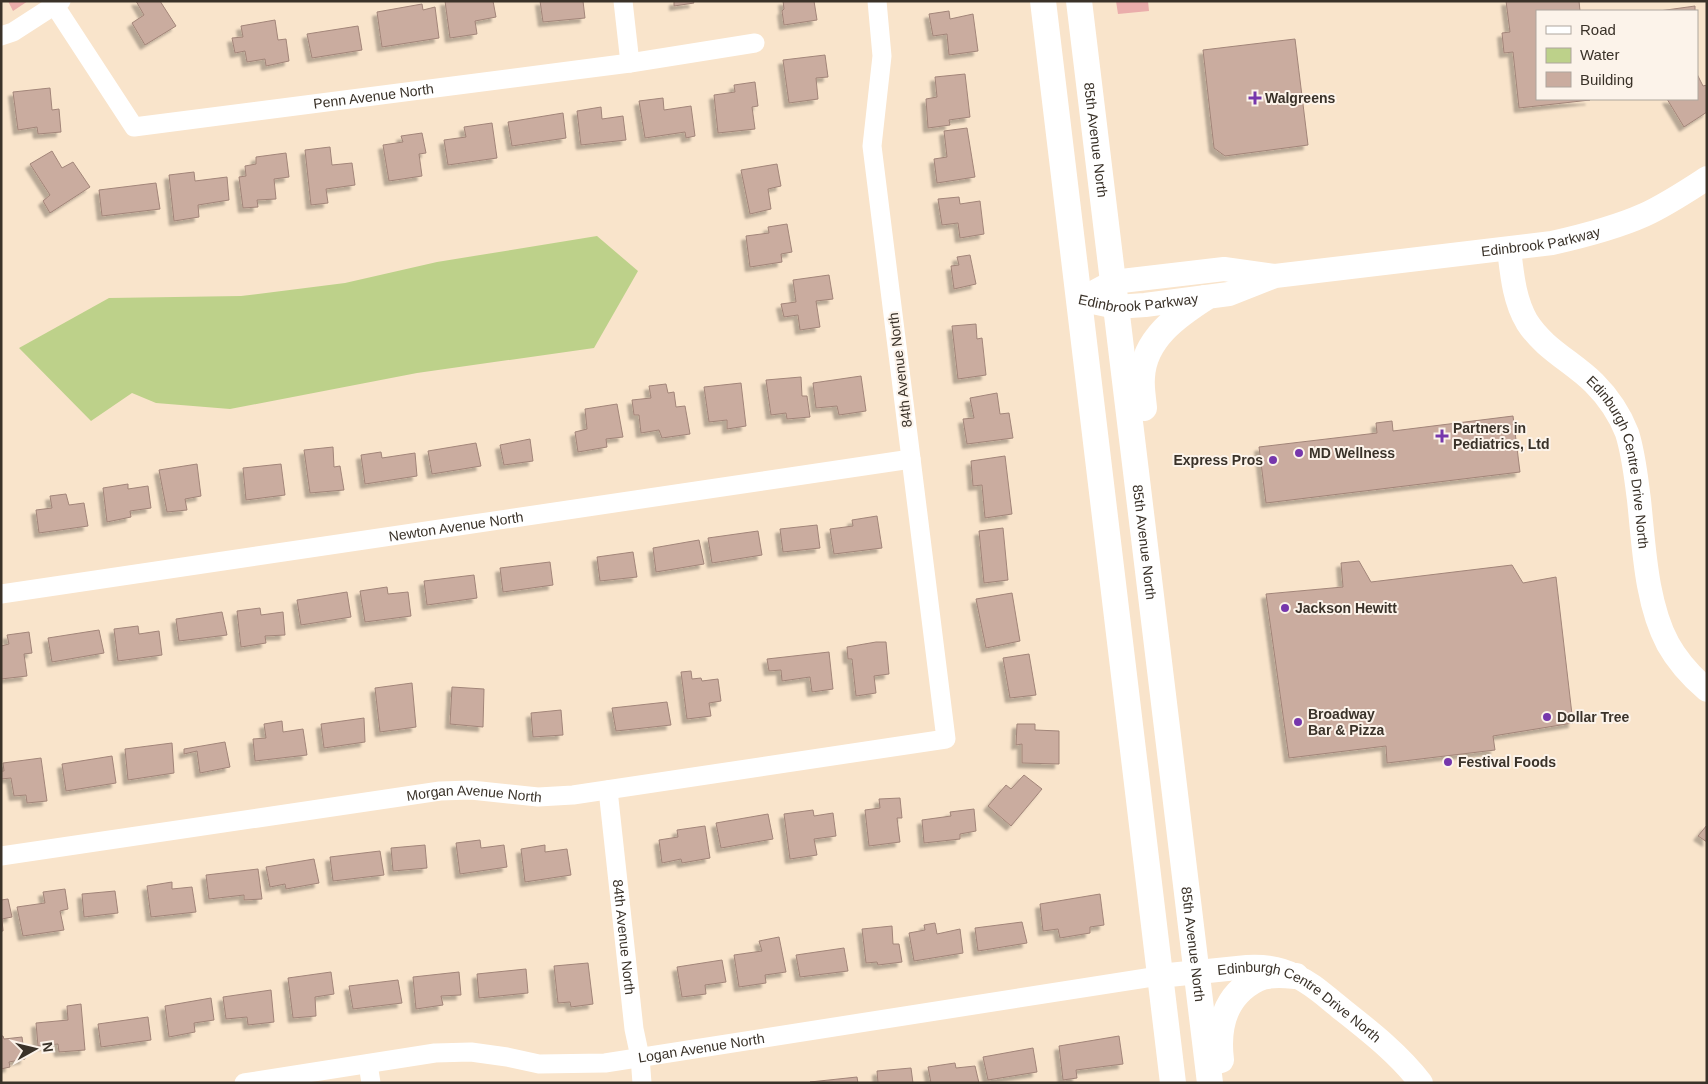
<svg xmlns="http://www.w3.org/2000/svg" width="1708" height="1084" font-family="Arial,sans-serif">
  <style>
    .green { fill: #eaadab }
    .water { fill: #bdd18a }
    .building { fill: #caac9f; stroke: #a28579; filter: url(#shadow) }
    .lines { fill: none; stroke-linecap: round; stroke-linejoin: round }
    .minor { stroke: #fff; stroke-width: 19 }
    .tertiary { stroke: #fff; stroke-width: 24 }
    .secondary { stroke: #fff; stroke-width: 26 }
    .poi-dot { fill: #7637ac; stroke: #fcf3ea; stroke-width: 2 }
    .labels { text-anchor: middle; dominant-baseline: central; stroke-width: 4; stroke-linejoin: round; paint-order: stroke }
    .street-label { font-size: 14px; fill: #3a3229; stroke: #fcf3ea }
    .poi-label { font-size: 14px; font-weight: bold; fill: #3a3229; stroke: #fcf3ea; text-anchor: start }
  </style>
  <defs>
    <filter id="shadow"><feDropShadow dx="-4.5" dy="4.5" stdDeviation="1" flood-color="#0004"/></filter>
  </defs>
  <rect width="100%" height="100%" fill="#f9e4cb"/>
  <path class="green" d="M 8,1 L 28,1 L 13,11 Z
    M 1116,1 L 1148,1 L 1149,11 L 1118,14 Z"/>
  <path class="water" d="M 597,236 L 638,271 L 594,348 L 417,373 L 230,409 L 156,403 L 132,393 L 91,421 L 19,348 L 109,298 L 241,296 L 345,283 L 437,262 Z"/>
  <path class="building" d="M 136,1 L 160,1 L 176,26 L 145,45 L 132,23 L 144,15 Z
    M 445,1 L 493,1 L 496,17 L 475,21 L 477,34 L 450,38 Z
    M 540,1 L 583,1 L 585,18 L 543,22 Z
    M 674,1 L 693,1 L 694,3 L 674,6 Z
    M 783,1 L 814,1 L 817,20 L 784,25 L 782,11 L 784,9 Z
    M 1506,1 L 1579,1 L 1580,11 L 1537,11 L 1537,99 L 1590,100 L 1519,108 L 1513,52 L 1504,53 L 1502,33 L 1510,32 Z
    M 422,4 L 423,10 L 435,7 L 439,38 L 382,47 L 377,12 Z
    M 1695,6 L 1695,11 L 1659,11 Z
    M 949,11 L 950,19 L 973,14 L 978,51 L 949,55 L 947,34 L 933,36 L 929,14 Z
    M 275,20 L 278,40 L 286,39 L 289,61 L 266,66 L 265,59 L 247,62 L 245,51 L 235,53 L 232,38 L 243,37 L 241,26 Z
    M 358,26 L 362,50 L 312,58 L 307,34 Z
    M 1295,39 L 1308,145 L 1225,156 L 1214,148 L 1203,50 Z
    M 825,55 L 828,77 L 816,78 L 818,99 L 789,103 L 783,60 Z
    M 965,74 L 970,117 L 949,120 L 950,125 L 928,128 L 926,99 L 937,97 L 935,77 Z
    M 1697,74 L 1703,86 L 1707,85 L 1707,112 L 1684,127 L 1667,99 L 1697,99 Z
    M 755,82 L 758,106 L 752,107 L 755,129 L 718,133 L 714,95 L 735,92 L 734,85 Z
    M 50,88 L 52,110 L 59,109 L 61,132 L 38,134 L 37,127 L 18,130 L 13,92 Z
    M 663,98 L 664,110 L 691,106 L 695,136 L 686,138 L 685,132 L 645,138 L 639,101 Z
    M 601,107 L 602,119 L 623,116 L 626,140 L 581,145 L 577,111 Z
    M 563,113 L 566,138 L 512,146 L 508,122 Z
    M 492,123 L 497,158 L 448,165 L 444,140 L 466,137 L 464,127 Z
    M 967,128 L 975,177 L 937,183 L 934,159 L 947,157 L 944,131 Z
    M 422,133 L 426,153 L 419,154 L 422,176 L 389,181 L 383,145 L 403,142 L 401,136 Z
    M 330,147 L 332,165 L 352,163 L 355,185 L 326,189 L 328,203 L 311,205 L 305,150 Z
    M 52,151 L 62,168 L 73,162 L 90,187 L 50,213 L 43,201 L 50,195 L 30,164 Z
    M 286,153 L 289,177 L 274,179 L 276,199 L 257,200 L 258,207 L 243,208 L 239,177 L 246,176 L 245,166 L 256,164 L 256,157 Z
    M 777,164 L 781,186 L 768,189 L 771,209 L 750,214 L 741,170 Z
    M 194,172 L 195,181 L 227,177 L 229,200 L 198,205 L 199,217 L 174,221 L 169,175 Z
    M 156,183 L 160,209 L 102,216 L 99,190 Z
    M 959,197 L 960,204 L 980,201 L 984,234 L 960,238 L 958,223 L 942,225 L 938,199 Z
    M 787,224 L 792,252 L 781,254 L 782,262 L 750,267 L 746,236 L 769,233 L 768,227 Z
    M 970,255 L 976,284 L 954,289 L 951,266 L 959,265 L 957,257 Z
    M 829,275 L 833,299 L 816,301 L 820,327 L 800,330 L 798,315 L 784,317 L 781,304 L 796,302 L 793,280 Z
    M 976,324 L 977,339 L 982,338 L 986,375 L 958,379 L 952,326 Z
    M 861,376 L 866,411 L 839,415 L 837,406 L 816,408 L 813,383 Z
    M 801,377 L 802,396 L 807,396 L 810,417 L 787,419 L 786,413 L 771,415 L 766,380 Z
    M 741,383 L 746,426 L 727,429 L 727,420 L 709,422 L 704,387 Z
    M 666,384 L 668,393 L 674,392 L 676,407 L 685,406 L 690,434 L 662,438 L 659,430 L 641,433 L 639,415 L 634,415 L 632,400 L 651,398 L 649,386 Z
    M 997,393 L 1000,414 L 1009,413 L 1013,438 L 967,444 L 963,419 L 974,418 L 970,398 Z
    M 617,404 L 623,437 L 606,439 L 607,447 L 578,452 L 575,432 L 587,429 L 585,409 Z
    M 1513,416 L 1520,472 L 1266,503 L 1259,447 L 1377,433 L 1376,423 L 1392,421 L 1393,431 Z
    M 530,439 L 533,461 L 504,465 L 500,445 Z
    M 476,443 L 481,466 L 432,474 L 428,451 Z
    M 333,447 L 334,467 L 340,466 L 344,490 L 310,493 L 304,450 Z
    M 381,452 L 382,458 L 415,453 L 417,476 L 365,484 L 361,455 Z
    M 1005,456 L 1012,514 L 985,518 L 982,485 L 973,486 L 971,461 Z
    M 197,464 L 201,496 L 185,499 L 187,510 L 167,512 L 159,470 Z
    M 281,464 L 285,495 L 246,500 L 243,468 Z
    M 128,484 L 128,489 L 148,486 L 151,508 L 130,511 L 131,517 L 107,522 L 103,488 Z
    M 66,494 L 69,505 L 84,503 L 88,526 L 39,533 L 36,510 L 52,508 L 50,496 Z
    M 877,516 L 882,548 L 834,554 L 830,529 L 853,526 L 852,520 Z
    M 817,525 L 820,548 L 783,552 L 780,529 Z
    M 1003,528 L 1008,580 L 984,583 L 979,531 Z
    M 758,531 L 762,555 L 712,563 L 708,538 Z
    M 699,540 L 704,564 L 656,572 L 653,548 Z
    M 633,552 L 637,577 L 600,581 L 597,557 Z
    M 1359,561 L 1371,582 L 1512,565 L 1523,583 L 1556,577 L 1573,723 L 1493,736 L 1495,750 L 1387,763 L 1386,746 L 1289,758 L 1266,594 L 1343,587 L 1341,563 Z
    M 550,562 L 553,585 L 503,592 L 500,568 Z
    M 474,575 L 477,598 L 427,605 L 424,581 Z
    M 387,587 L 388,594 L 408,592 L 411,616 L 365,622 L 360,591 Z
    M 347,592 L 351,617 L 301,625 L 297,600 Z
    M 1012,593 L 1020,641 L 986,648 L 976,599 Z
    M 260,608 L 261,615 L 283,612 L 285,635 L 265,636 L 266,643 L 241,647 L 237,611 Z
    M 222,612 L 227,635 L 179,641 L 176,619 Z
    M 138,626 L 139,634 L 159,631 L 162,655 L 118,661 L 114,629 Z
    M 99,630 L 104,653 L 52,662 L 48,638 Z
    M 29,632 L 32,653 L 24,654 L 27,676 L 1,679 L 1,646 L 9,644 L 7,635 Z
    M 876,642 L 886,642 L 889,674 L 874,676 L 876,693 L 856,696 L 852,659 L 848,659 L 847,647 Z
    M 829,652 L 833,689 L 812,692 L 810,677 L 782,681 L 781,670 L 769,671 L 767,659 Z
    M 1029,654 L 1036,695 L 1010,698 L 1003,658 Z
    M 691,671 L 692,679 L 701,678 L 702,681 L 718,679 L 721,701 L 709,703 L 711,716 L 687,719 L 681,672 Z
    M 412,683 L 416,727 L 380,732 L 375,688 Z
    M 452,687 L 484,689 L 483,727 L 450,724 Z
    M 667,702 L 671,725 L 616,731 L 612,708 Z
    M 561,710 L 563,735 L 533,737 L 531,713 Z
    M 364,718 L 365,742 L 324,748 L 321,724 Z
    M 282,721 L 283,732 L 303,729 L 307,755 L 255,761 L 253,739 L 266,738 L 264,724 Z
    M 1017,724 L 1035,724 L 1035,730 L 1059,731 L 1059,764 L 1022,763 L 1022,744 L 1016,745 Z
    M 225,742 L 230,767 L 200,773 L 197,751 L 184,754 L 184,749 Z
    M 172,743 L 174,773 L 128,780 L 125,749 Z
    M 112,756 L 116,783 L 66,791 L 62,764 Z
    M 41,758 L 47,801 L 27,803 L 26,795 L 14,796 L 11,778 L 1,779 L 1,771 L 4,771 L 3,763 Z
    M 1024,775 L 1042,789 L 1011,826 L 988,806 L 1006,785 L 1011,789 Z
    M 900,798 L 902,818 L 897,818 L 900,842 L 869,846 L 865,810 L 880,808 L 879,799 Z
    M 974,809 L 976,831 L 960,834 L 960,839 L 924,843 L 922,820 L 951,816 L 950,812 Z
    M 813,810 L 814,816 L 833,813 L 836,836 L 814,839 L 817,855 L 790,859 L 784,814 Z
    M 768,814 L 773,839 L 721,848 L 716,823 Z
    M 1707,825 L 1707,842 L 1698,836 Z
    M 705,826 L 710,858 L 682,863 L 681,859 L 662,863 L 659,840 L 678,837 L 677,830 Z
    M 480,840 L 481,848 L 504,845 L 507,867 L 460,874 L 456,843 Z
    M 425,845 L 427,868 L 393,871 L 391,848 Z
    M 545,845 L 545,852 L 567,849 L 571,875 L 525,882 L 521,849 Z
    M 380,851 L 384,875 L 333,881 L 330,857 Z
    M 314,859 L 319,883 L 286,889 L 285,884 L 270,887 L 266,867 Z
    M 258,869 L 262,899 L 244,900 L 244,895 L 209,899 L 206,875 Z
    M 172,882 L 172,889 L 192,887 L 196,912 L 151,917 L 147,886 Z
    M 65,889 L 68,909 L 60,911 L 64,930 L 23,936 L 17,907 L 45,903 L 43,892 Z
    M 115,891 L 118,913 L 84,917 L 82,894 Z
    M 1100,894 L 1104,925 L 1090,927 L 1090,933 L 1060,938 L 1058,929 L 1043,931 L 1040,904 Z
    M 8,899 L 12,917 L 2,919 L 3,931 L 1,931 L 1,900 Z
    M 1022,922 L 1027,943 L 978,951 L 975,928 Z
    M 935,923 L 937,934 L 960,929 L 963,953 L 914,961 L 909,933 L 925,930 L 924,925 Z
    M 892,926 L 893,944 L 899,944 L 902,962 L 878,965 L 877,962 L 866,963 L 862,929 Z
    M 779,937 L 786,972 L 765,975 L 766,983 L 739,987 L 734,955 L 762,951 L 759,941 Z
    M 844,948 L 848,971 L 800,977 L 796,955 Z
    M 722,960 L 726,982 L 705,985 L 706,994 L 682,997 L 677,967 Z
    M 588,963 L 593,1004 L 571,1007 L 570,1002 L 558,1003 L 554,966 Z
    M 526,969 L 528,993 L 479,998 L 477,974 Z
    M 331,972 L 334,994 L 315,997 L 316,1016 L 293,1018 L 288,978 Z
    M 459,972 L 461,995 L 441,996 L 443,1005 L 416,1009 L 413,977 Z
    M 398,980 L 402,1003 L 353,1009 L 349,986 Z
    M 271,990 L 274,1022 L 248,1025 L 247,1017 L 226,1019 L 223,997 Z
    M 211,998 L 214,1020 L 194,1023 L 195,1032 L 169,1037 L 165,1006 Z
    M 81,1004 L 85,1050 L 59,1052 L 58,1044 L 38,1046 L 36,1023 L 68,1020 L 67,1006 Z
    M 148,1017 L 151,1040 L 101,1047 L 98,1024 Z
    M 1,1036 L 3,1036 L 4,1039 L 22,1037 L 25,1059 L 9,1062 L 10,1067 L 1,1069 Z
    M 1119,1036 L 1123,1064 L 1076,1070 L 1077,1078 L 1063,1080 L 1059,1046 Z
    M 1033,1048 L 1037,1072 L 988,1080 L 983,1057 Z
    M 955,1063 L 956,1068 L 975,1066 L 979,1083 L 931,1083 L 928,1067 Z
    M 911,1068 L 913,1083 L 878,1083 L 877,1071 Z
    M 857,1077 L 858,1083 L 810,1082 Z"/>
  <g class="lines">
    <g class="minor">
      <path d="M 623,1 L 630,63"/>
      <path id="s1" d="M 55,6 L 134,127 L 630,63 L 755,43"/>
      <path d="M 1,36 L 13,32 L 61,1"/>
      <path id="s2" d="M 1,594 L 911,459"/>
      <path id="s3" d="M 608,790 L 634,1029 L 640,1057 L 642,1083"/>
      <path id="s4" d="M 1,856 L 440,791 L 471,790 L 538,797 L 573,795 L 946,739 L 872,146 L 882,56 L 877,1"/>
      <path d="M 368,1064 L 371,1083"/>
      <path id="s5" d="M 244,1083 L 435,1053 L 471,1052 L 507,1057 L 539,1064 L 605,1063 L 1159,976"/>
    </g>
    <g class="tertiary">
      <path id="s6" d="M 1509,249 C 1512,274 1514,300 1527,322 C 1544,349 1573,362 1594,383 C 1608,397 1620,415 1627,433 C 1634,455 1636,478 1639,500 C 1644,547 1646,603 1668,644 C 1678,662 1692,677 1707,690"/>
      <path d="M 1096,291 L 1113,282 L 1224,269 L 1274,276"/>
      <path id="s7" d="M 1079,299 L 1116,307 L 1145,305 L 1229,294 L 1275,276 L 1552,243 C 1583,236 1615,228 1644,215 C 1666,205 1687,191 1707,178"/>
      <path id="s8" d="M 1159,976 L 1247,967 C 1264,966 1280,968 1295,976 C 1312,983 1325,996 1339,1007 C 1368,1030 1398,1053 1421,1083"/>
    </g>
    <g class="secondary">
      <path d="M 1043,1 L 1173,1083"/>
      <path id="s9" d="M 1079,1 L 1210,1083"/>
      <path d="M 1144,408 C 1143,397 1141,387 1142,377 C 1144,339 1177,316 1205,298"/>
      <path d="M 1221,1060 C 1217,1027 1225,995 1257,979 C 1269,973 1284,975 1296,976"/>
    </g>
  </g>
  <g class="poi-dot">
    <path d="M1252.5 90.5h5v5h5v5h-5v5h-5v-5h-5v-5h5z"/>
    <path d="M1439.5 428.5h5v5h5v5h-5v5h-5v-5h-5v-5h5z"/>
    <circle cx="1299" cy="453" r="5"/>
    <circle cx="1273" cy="460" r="5"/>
    <circle cx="1285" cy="608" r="5"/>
    <circle cx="1547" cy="717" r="5"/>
    <circle cx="1298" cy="722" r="5"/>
    <circle cx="1448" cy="762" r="5"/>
  </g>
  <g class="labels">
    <g class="street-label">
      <text stroke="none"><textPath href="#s1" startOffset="386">Penn Avenue North</textPath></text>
      <text stroke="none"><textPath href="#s9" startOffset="140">85th Avenue North</textPath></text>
      <text stroke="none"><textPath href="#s7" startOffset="469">Edinbrook Parkway</textPath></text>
      <text stroke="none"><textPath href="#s7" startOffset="60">Edinbrook Parkway</textPath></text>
      <text transform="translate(900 370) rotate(-97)">84th Avenue North</text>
      <text stroke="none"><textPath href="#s6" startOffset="252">Edinburgh Centre Drive North</textPath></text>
      <text stroke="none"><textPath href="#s2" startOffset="460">Newton Avenue North</textPath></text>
      <text stroke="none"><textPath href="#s9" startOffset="545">85th Avenue North</textPath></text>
      <text stroke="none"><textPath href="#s4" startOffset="478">Morgan Avenue North</textPath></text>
      <text stroke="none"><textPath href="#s3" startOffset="148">84th Avenue North</textPath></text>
      <text stroke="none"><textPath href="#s9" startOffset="950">85th Avenue North</textPath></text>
      <text stroke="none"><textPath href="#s8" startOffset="151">Edinburgh Centre Drive North</textPath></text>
      <text stroke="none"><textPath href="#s5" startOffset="462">Logan Avenue North</textPath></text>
    </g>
    <g class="poi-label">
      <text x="1265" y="98">Walgreens</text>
      <text x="1453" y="428">Partners in<tspan x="1453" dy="16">Pediatrics, Ltd</tspan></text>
      <text x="1309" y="453">MD Wellness</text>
      <text x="1263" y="460" text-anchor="end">Express Pros</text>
      <text x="1295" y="608">Jackson Hewitt</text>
      <text x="1308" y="714">Broadway<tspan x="1308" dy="16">Bar &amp; Pizza</tspan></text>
      <text x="1557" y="717">Dollar Tree</text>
      <text x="1458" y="762">Festival Foods</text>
    </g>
  </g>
  <rect width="1708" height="1084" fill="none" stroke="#3a3229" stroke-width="5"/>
  <rect x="1536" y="10" width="162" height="90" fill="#fcf3ea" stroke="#aea69d"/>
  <rect x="1546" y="26" width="25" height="8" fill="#ffffff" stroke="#aea69d"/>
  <text x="1580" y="35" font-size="15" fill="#3a3229">Road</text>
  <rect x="1546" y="48" width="25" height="15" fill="#bdd18a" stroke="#aea69d"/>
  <text x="1580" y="60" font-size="15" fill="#3a3229">Water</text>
  <rect x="1546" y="72" width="25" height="15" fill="#caac9f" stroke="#aea69d"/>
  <text x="1580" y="85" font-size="15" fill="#3a3229">Building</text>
  <g transform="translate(35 1049) rotate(82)" stroke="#fcf3ea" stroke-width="4" paint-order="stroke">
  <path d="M0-4L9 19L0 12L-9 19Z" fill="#3a3229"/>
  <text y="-8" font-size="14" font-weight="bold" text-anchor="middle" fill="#3a3229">N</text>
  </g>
</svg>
